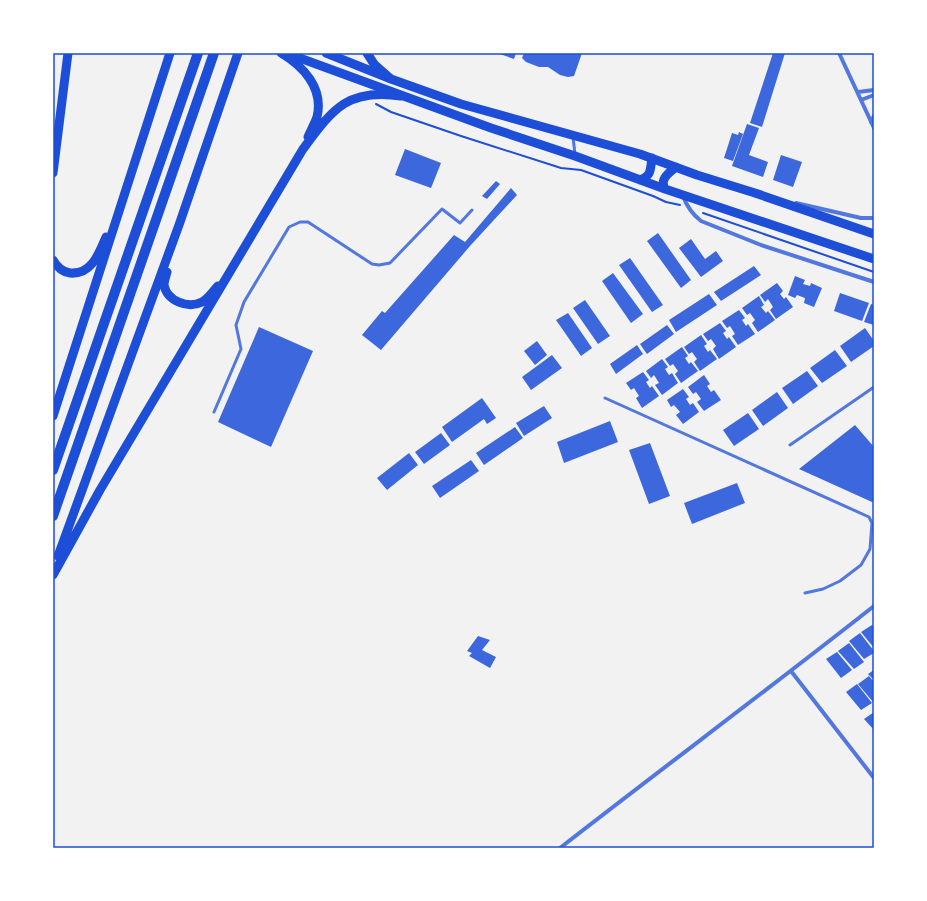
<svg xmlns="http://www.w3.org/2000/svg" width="927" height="901" font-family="Montserrat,sans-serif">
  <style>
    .building { fill: #3d67dc }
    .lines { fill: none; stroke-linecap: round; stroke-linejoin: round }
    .path { stroke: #1d4ed8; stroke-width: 2 }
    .service { stroke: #5277de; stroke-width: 3 }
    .minor { stroke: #5277de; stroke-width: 4 }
    .primary { stroke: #1d4ed8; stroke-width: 9 }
    .trunk { stroke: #1d4ed8; stroke-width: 9 }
    .motorway { stroke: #1d4ed8; stroke-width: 10 }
    .neatline { fill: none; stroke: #1d4ed8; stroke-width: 1.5 }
  </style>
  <rect width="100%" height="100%" fill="#f2f2f2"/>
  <path class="building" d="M 497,53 L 516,53 L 514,59 Z
    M 524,53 L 582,53 L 574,76 L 568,77 L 560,75 L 548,67 L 539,67 L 526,62 L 522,58 Z
    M 773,53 L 785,53 L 762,127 L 750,123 Z
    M 747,124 L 759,128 L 749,155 L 768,162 L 763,177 L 732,166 Z
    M 739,132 L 743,134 L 733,161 L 724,158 L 732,133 L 738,135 Z
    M 405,149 L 441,163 L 431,188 L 395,175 Z
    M 781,155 L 802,162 L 793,187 L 773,180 Z
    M 496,181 L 500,184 L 487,199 L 482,196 Z
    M 511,188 L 517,195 L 470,246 L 381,350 L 362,335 L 382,311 L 385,313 L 454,235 L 465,242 Z
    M 658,233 L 691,280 L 681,288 L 647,241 Z
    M 691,239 L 705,259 L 716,251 L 723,261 L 701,277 L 679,248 Z
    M 630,258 L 663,305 L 652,312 L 619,265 Z
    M 754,266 L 761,275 L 721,301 L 714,292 Z
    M 613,273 L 643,314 L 631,323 L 602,281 Z
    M 795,276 L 805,280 L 803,284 L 810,286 L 811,283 L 822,288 L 814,307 L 804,303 L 805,298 L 797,295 L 795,298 L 788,295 Z
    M 777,283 L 783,291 L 780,294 L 784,299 L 786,297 L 793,307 L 776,319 L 770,310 L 773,307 L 768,299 L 765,302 L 760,295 Z
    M 840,293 L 869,303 L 862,321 L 834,311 Z
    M 709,294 L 717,305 L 676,332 L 669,320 Z
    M 759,296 L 764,305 L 761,307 L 766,313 L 768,311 L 775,320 L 758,332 L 752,323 L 755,320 L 750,313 L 747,315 L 742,308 Z
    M 585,300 L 610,336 L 598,344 L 573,308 Z
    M 871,304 L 874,305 L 874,325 L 864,322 Z
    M 739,310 L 745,318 L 742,320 L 746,326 L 748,324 L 755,334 L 738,345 L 732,336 L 735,334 L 730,326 L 727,328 L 722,321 Z
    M 568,313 L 592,348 L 581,356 L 556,320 Z
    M 720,323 L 726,331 L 723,333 L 727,339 L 729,337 L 736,347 L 719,359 L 713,349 L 716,346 L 711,339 L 708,341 L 703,334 Z
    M 667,325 L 674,334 L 647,354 L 640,344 Z
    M 259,327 L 313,351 L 271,447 L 218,422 Z
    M 865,328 L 874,341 L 874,346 L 851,362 L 840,346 Z
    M 701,335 L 707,344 L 704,346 L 708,352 L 710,350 L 717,359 L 700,371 L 694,362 L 697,359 L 692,352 L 689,354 L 684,347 Z
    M 537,341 L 547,355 L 535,365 L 524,351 Z
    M 637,345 L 643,354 L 616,374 L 610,364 Z
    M 682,347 L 688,356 L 685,358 L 689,364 L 691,362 L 698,371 L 681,383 L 675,374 L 678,371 L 673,364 L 670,366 L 665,359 Z
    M 835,350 L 847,366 L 822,383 L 810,368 Z
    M 552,355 L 562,368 L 531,390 L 522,377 Z
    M 662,359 L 668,367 L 665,369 L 669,375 L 672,373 L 678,383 L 662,395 L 655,385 L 659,383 L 654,375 L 651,378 L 646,371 Z
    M 807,371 L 818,386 L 793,404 L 782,388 Z
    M 643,372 L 649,380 L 646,382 L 650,388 L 652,386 L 659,396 L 642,408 L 636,398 L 639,396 L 634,388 L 631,390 L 626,383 Z
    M 704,375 L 710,384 L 707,386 L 711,392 L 714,390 L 721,400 L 704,411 L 697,402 L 701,399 L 696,392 L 693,394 L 688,387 Z
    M 683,389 L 689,397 L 686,399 L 690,405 L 693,403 L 699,412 L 683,424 L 676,415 L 680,412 L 674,405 L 671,407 L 667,400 Z
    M 777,392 L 788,408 L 763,426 L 752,410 Z
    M 482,398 L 496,418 L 487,424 L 484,419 L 452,442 L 442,427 Z
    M 544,406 L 552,418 L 524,436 L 516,423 Z
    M 748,413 L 759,429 L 734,446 L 723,430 Z
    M 610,421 L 618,442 L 564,463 L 557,442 Z
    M 855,425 L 874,447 L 874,501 L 872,502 L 799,469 Z
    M 515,427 L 523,438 L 484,465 L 476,453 Z
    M 441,433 L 450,445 L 424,464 L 415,452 Z
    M 650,443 L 670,496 L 649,504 L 629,450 Z
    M 409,453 L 418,465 L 387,490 L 377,478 Z
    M 471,460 L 479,471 L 440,498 L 432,486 Z
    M 737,483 L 745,503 L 692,524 L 684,503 Z
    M 872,625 L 874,627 L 874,648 L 861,632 Z
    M 860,633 L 874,651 L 874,653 L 864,659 L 849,641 Z
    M 478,636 L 490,640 L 482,650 L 496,657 L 490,668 L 469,656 L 472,653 L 467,651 Z
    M 849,643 L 864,662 L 854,669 L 838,651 Z
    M 837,652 L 852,670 L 841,678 L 826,659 Z
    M 874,670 L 874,680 L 868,674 Z
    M 869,676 L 874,682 L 873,702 L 858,684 Z
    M 857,684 L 872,703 L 861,710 L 846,692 Z
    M 874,712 L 874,730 L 864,719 Z"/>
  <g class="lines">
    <path class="path" d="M 376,104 L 391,112 L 461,136 L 561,168 L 581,170 L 653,196 L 666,202 L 680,205
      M 703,213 L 874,272"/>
    <path class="service" d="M 573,137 L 575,154
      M 605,398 L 869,517 L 872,523 L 870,549 L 861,565 L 840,581 L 823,589 L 805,593
      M 214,412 L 241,349 L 236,325 L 244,302 L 289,227 L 300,222 L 308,222 L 372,264 L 379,265 L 390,263 L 442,209 L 460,223 L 472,210
      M 790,445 L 874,387"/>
    <path class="minor" d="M 839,53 L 874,128
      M 858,92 L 874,90
      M 861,100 L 874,95
      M 871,122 L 874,116
      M 683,196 C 687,207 692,214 701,221 L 761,245 L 874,282
      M 796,203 L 861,218 L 874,218
      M 791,671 L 874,778
      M 560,848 C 664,767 770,688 874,606"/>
    <path class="primary" d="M 286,53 L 491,128 L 575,156 L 665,189 L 874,259
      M 326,53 L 391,79 L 461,104 L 640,154 L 697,175 L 755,193 L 874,234
      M 640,180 C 652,175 650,170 652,158
      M 665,189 C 659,179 669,173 676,167"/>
    <path class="trunk" d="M 281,53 C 303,66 324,88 317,117 C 315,123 311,130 308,137
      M 367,53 L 374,64 L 391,79
      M 53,173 L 68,53
      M 53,260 C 57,267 62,272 70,273 C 92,275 99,253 106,237
      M 167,272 C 166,276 164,281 164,285 C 167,301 188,309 202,302 C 208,299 213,291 218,286
      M 53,416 L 170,53
      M 58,556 L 179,225 L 238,53
      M 53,575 L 100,490 L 303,149 C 333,109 347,88 401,96"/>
    <path class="motorway" d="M 53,470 L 198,53
      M 53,516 L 214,53"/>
  </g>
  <rect width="927" height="901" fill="none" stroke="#ffffff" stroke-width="108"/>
  <rect x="54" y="54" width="819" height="793" class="neatline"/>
</svg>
